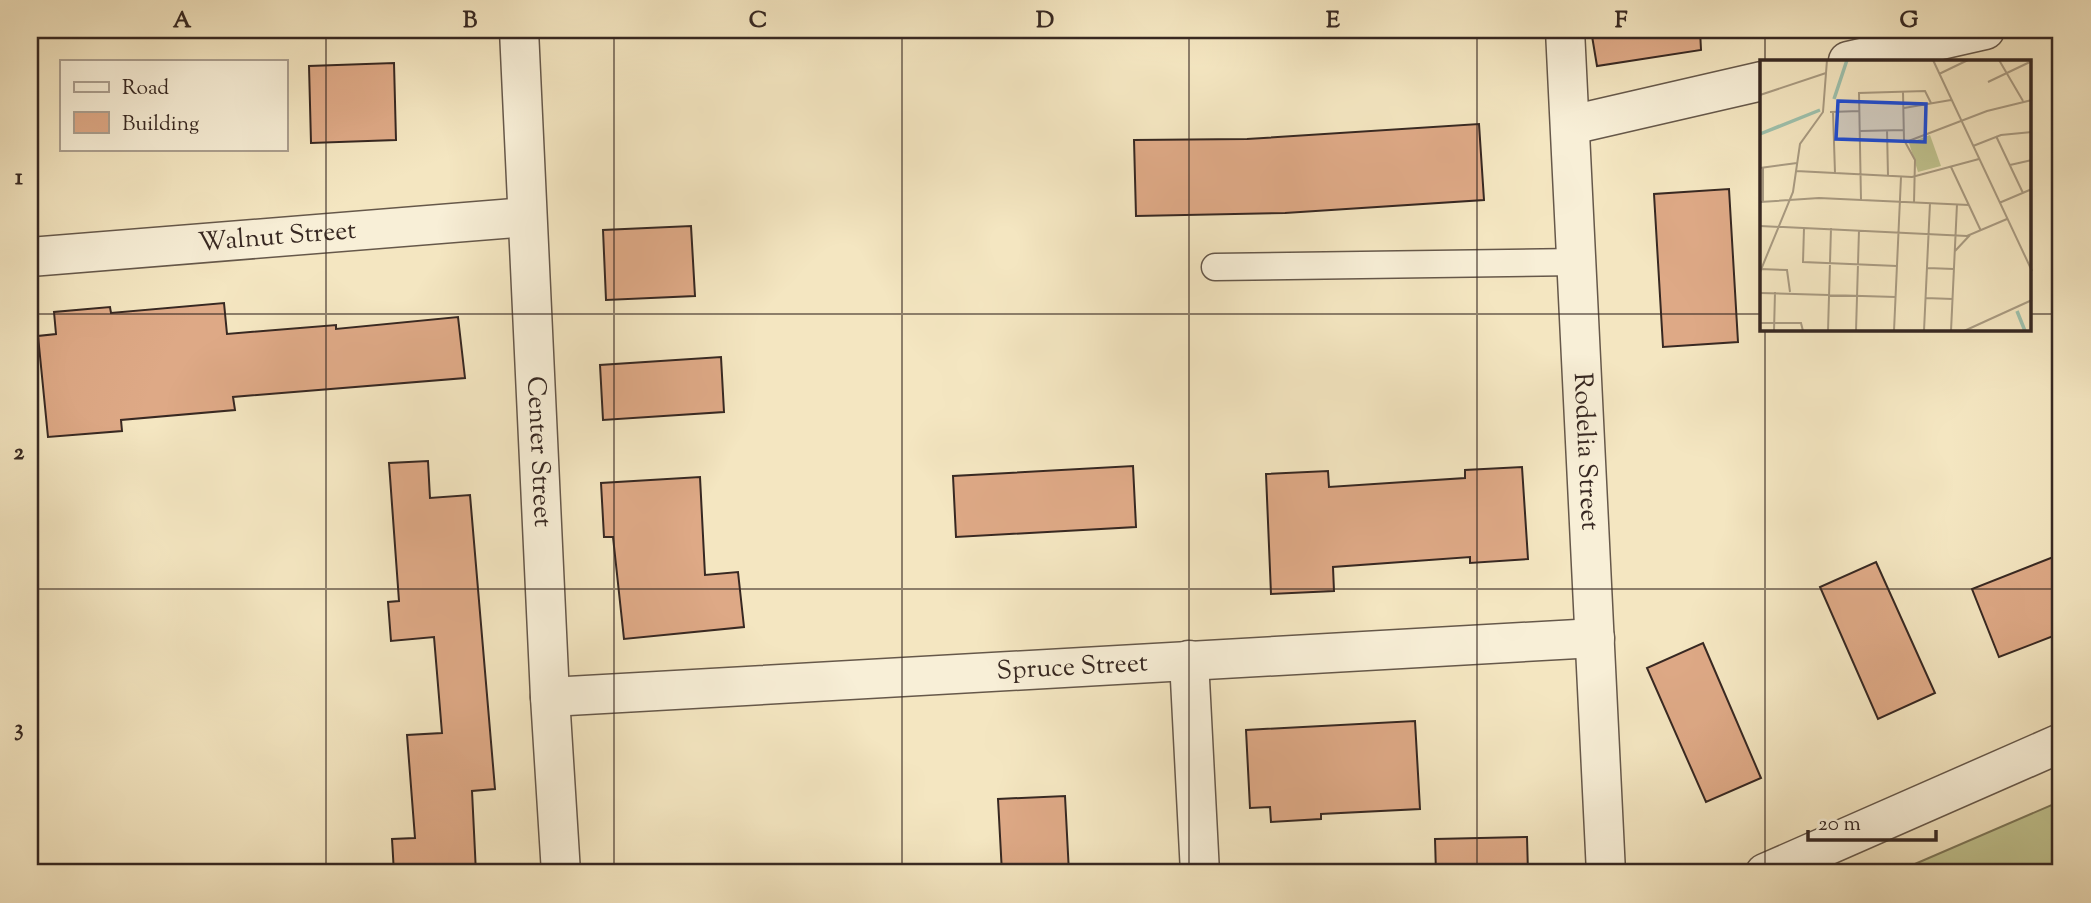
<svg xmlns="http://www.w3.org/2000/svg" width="2091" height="903" font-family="'Sorts Mill Goudy',serif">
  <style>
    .green { fill: #c0c38f; stroke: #7c7658; stroke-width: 2 }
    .building { fill: #dea986; stroke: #372822; stroke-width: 2 }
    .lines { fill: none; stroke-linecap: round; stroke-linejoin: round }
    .lane-casing { stroke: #66584a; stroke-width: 29 }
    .street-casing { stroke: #66584a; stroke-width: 41 }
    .lane { stroke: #f8efd7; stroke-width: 26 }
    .street { stroke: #f8efd7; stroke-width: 38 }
    .grid { fill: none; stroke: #372822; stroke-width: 2; stroke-opacity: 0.55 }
    .labels { text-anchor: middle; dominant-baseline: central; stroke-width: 5; stroke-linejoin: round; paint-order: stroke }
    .street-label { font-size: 26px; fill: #372822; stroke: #f8efd7 }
    .inset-river { fill: none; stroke: #9dc0ac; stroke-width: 3.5 }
    .inset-road { fill: none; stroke: #a89a81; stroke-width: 2 }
    .view { fill: #1d4ed8; fill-opacity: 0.15; stroke: #1d4ed8; stroke-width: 3.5 }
    .inset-edge { fill: none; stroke: #372822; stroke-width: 3.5 }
    .neatline { fill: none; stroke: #372822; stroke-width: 2.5 }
    .grid-label { font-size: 23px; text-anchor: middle; font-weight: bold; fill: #372822 }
  </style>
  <rect width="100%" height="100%" fill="#f4e6c1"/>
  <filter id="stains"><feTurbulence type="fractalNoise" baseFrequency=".00286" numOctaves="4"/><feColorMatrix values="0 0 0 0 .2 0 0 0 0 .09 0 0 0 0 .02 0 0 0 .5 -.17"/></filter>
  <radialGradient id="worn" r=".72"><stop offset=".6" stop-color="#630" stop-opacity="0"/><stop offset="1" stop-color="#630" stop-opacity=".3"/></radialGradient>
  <path class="green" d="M 2061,801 L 2061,873 L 1894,873 Z"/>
  <path class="building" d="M 1591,30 L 1700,30 L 1701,50 L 1597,66 Z
    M 394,63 L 396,140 L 311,143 L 309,66 Z
    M 1479,124 L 1484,200 L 1285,213 L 1136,216 L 1134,140 L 1247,139 Z
    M 1729,189 L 1738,342 L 1663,347 L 1654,194 Z
    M 691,226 L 695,296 L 606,300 L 603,230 Z
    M 224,303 L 227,334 L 336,325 L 336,329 L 458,317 L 465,378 L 233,397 L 235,410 L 121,420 L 122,431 L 48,437 L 38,336 L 56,334 L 54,312 L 110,307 L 111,313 Z
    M 721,357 L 724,412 L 603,420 L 600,365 Z
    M 428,461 L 430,498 L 470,495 L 495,789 L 472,791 L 476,873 L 394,873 L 392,839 L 415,838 L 407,735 L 442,733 L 434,637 L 391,641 L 388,602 L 399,601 L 389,463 Z
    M 1133,466 L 1136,527 L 956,537 L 953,476 Z
    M 1522,467 L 1528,559 L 1470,563 L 1470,557 L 1333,567 L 1334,591 L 1271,594 L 1266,474 L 1328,471 L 1329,487 L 1465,478 L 1465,470 Z
    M 700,477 L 705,575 L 738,572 L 744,627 L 624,639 L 613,537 L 604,537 L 601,483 Z
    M 2061,554 L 2061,633 L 1999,657 L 1972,589 Z
    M 1876,562 L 1935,693 L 1878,719 L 1820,587 Z
    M 1703,643 L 1761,778 L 1706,802 L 1647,668 Z
    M 1415,721 L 1420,809 L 1321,814 L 1321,819 L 1271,822 L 1270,807 L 1250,808 L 1246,730 Z
    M 1065,796 L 1069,873 L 1002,873 L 998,799 Z
    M 1527,837 L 1528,873 L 1436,873 L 1435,839 Z"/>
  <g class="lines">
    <g class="lane-casing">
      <path id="lane" d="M 1215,267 L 1577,262"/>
    </g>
    <g class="street-casing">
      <g id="street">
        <path id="s1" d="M 519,30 L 550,697 L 561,873"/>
        <path id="s2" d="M 1565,30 L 1606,873"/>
        <path d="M 1848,61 L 1985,30"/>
        <path d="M 1571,125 L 1762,81"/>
        <path id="s3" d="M 30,257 L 527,217"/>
        <path d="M 1189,660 L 1200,873"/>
        <path id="s4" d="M 550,697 L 1595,638"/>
        <path d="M 1765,873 L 2061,743"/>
      </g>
    </g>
    <use href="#lane" class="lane"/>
    <use href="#street" class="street"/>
  </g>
  <path class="grid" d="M 326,30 L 326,873M 614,30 L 614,873M 902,30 L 902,873M 1189,30 L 1189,873M 1477,30 L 1477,873M 1765,30 L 1765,61M 30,314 L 1762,314M 2030,314 L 2061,314M 1765,329 L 1765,873M 30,589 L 2061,589"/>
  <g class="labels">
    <g class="street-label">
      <text stroke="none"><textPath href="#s3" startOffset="248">Walnut Street</textPath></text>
      <text stroke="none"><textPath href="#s2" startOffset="422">Rodelia Street</textPath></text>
      <text stroke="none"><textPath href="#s1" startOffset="422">Center Street</textPath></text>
      <text stroke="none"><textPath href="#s4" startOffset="523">Spruce Street</textPath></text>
    </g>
  </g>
  <g transform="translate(1760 60)">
    <rect width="271" height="271" fill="#f4e6c1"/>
    <path d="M 170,75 L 181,106 L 158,112 L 149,83 Z" fill="#c0c38f"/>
    <path class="inset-river" d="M 74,39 L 87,0M 0,74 L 60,50M 257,251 L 265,271"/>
    <path class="inset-road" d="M 173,0 L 272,211M 239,0 L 263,41M 179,14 L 208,0M 228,22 L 272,1M 143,32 L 144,80 L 155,100 L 154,143M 0,35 L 66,13M 144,48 L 191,40M 70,52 L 100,51M 73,52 L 75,113M 127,70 L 128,116M 100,71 L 144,70M 236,76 L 263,133M 146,82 L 227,51 L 272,40M 213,86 L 241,75 L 272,72M 250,105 L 272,100M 191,107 L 221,171M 0,108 L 37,103M 36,111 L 152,117 L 219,99M 101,140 L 99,33 L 165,31 L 171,43M 0,142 L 59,138 L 209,145M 3,142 L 3,108M 239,143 L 272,129M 0,166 L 207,176 L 247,159M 44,168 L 43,202 L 137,206M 195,191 L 210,175M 167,208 L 194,209M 0,209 L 27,210 L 30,232M 0,212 L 33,132 L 40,84 L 63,52 L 67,0M 0,233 L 136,237M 165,238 L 193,239M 0,263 L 41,263 L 43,271M 14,271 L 15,232M 68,271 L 71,168M 96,271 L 99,170M 134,271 L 141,117M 164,271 L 170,143M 191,271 L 197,144M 204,271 L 272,240"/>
    <path class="view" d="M 78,41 L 166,44 L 165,82 L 76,79 Z"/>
    <rect width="271" height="271" class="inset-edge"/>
  </g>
  <rect width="2091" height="903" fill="none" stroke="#f4e6c1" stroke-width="77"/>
  <rect x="60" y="60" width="228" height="91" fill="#f8efd7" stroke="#ab9f8f" stroke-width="2"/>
  <rect x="74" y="82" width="35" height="10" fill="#f8efd7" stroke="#ab9f8f" stroke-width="2"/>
  <text x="122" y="94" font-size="21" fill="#372822">Road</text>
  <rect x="74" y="112" width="35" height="21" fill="#dea986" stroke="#ab9f8f" stroke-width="2"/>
  <text x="122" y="130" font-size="21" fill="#372822">Building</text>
  <path d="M1808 830v10h128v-10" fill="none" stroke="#372822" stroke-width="3.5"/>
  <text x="1818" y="830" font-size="21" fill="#372822" stroke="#f8efd7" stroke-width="5" paint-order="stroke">20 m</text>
  <rect x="38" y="38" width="2014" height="826" class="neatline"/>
  <g class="grid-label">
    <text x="182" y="27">A</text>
    <text x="470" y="27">B</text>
    <text x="758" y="27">C</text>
    <text x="1045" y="27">D</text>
    <text x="1333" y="27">E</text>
    <text x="1621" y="27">F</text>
    <text x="1909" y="27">G</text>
    <text x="19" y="184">1</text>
    <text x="19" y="459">2</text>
    <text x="19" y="735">3</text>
  </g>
  <rect width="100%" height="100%" filter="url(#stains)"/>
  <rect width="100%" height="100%" fill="url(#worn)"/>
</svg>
